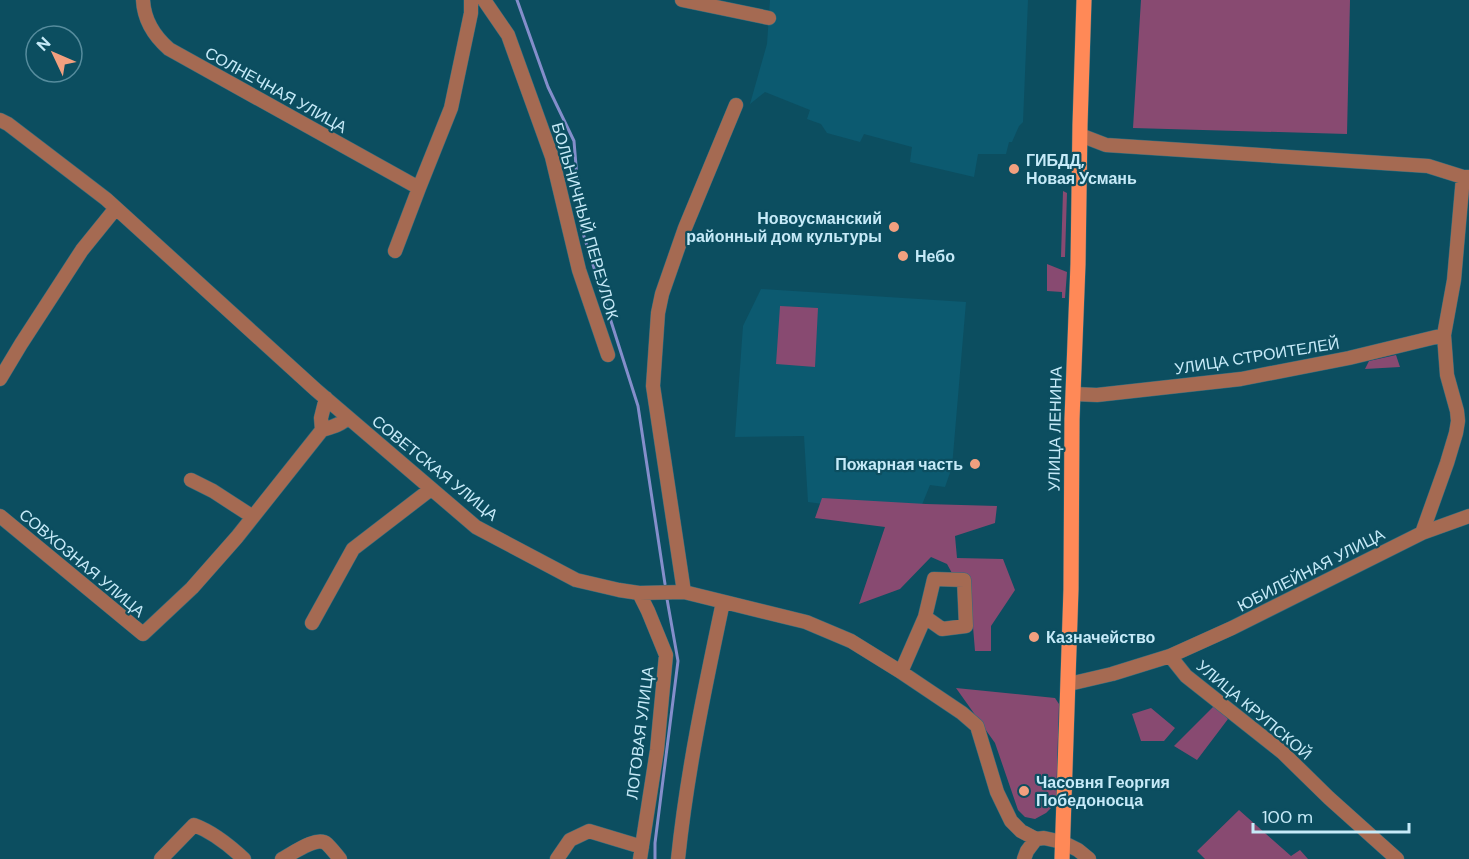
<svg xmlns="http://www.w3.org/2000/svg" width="1469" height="859" font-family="'DM Sans',sans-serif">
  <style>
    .built { fill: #0c5a70 }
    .green { fill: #884a71 }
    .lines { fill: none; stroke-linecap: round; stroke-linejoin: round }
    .stream { stroke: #848ecb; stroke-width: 3 }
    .minor-casing { stroke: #316d7e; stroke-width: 15 }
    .major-casing { stroke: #316d7e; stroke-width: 16 }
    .minor { stroke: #a56a52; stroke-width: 14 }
    .major { stroke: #ff8957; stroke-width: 15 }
    .poi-dot { fill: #f2a07f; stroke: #0c4e60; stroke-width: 2 }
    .labels { text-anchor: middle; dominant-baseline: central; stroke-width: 4.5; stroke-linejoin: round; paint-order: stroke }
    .street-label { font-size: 16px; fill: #c6eaf8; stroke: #0c4e60 }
    .poi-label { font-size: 16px; font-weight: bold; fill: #c6eaf8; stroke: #0c4e60; text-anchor: start }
  </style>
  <rect width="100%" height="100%" fill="#0c4e60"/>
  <path class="built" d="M 770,0 L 1028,0 L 1023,122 L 1019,126 L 1012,142 L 1009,142 L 1006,154 L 978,154 L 974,177 L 910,162 L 912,147 L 864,134 L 860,142 L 827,133 L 821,124 L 807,119 L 810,110 L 765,92 L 750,104 L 767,44 Z
    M 761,289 L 966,302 L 952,467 L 945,487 L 930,485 L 917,517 L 808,502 L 804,436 L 735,437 L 743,326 Z"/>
  <path class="green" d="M 1141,0 L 1350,0 L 1347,134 L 1133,128 Z
    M 1063,191 L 1067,193 L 1065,257 L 1061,257 Z
    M 1047,264 L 1067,272 L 1065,298 L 1062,298 L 1062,292 L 1047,291 Z
    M 780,306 L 818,308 L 815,367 L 776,364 Z
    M 1396,355 L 1400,367 L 1365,369 L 1369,361 Z
    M 822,498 L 926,504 L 997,506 L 995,523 L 955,536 L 957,558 L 1003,559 L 1015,590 L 991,626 L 991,651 L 975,651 L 969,578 L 953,575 L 947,564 L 931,557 L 900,589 L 859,604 L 885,527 L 815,518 Z
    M 956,688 L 1055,698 L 1059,704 L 1056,803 L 1046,813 L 1035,819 L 1025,817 L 1018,810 L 995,743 Z
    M 1215,705 L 1228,719 L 1197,760 L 1174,746 Z
    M 1151,708 L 1175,728 L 1164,741 L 1141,741 L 1132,714 Z
    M 1239,810 L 1291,856 L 1300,850 L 1308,859 L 1205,859 L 1197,851 Z"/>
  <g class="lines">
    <path class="stream" d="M 517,0 L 548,87 L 574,141 L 581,227 L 638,406 L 665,584
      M 655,859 L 655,843 L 678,661 L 667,599"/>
    <g class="minor-casing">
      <path id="minor" d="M 143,0 C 144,20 154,36 169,49 L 419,188
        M 484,0 L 508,35 L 552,157 L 579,270 L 608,355
        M 682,0 L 769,18
        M 0,120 L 8,124 L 106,199 L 316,390 L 476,527 L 576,580 L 619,590 L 639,593 L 684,592 L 806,622 L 851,641 L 901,672 L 962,713 L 977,726 L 997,792 L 1011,821 L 1021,831 L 1036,839 L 1044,838 L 1062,842 L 1078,850 L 1089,859
        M 1080,135 L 1106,145 L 1428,166 L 1463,177 L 1469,177
        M 395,251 L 419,188 L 451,108 L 471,13 L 471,0
        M 0,379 L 21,344 L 82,250 L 116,208
        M 1074,394 L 1097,395 L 1241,379 L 1349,358 L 1444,335
        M 322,430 C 332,427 341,425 347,418
        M 191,480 L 213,491 L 253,517
        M 0,516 L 143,634 L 192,588 L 237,537 L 322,430 L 321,418 L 326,398
        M 1422,533 L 1447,463 L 1456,433 L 1458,421 L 1457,411 L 1447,375 L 1444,335 L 1454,280 L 1463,177
        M 684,592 L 653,386 L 658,313 L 662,294 L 685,228 L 736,105
        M 639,593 L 648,611 L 666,655 L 657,750 L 640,859
        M 312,623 L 353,549 L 431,489
        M 1170,656 L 1186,676 L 1282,752 L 1329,798 L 1397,859
        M 901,672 L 925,617 L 942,629 L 966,626 L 964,580 L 934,579 L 925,617
        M 1069,684 L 1112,674 L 1170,656 L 1232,628 L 1422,533 L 1469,516
        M 161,859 L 194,825 C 213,832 229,845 244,859
        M 282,859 C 292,854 317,835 327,844 C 331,848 336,854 340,859
        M 557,859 L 570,840 L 589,831 L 642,847
        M 678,859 C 687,772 705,687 723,602
        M 1024,859 L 1027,851 L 1036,839"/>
    </g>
    <g class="major-casing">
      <path id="major" d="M 1062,859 L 1071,589 L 1072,419 L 1078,264 L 1080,125 L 1084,0"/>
    </g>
    <use href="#minor" class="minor"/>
    <use href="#major" class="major"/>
  </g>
  <g class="poi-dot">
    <circle cx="1014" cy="169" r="6"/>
    <circle cx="894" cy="227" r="6"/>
    <circle cx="903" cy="256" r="6"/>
    <circle cx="975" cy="464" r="6"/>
    <circle cx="1034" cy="637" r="6"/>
    <circle cx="1024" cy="791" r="6"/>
  </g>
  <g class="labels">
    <g class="street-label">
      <text transform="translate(276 90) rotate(29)">СОЛНЕЧНАЯ УЛИЦА</text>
      <text transform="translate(585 221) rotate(74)">БОЛЬНИЧНЫЙ ПЕРЕУЛОК</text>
      <text transform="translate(1257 356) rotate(-9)">УЛИЦА СТРОИТЕЛЕЙ</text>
      <text transform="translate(1055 429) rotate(-89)">УЛИЦА ЛЕНИНА</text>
      <text transform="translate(435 468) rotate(39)">СОВЕТСКАЯ УЛИЦА</text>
      <text transform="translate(82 563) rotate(40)">СОВХОЗНАЯ УЛИЦА</text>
      <text transform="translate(1311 570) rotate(-27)">ЮБИЛЕЙНАЯ УЛИЦА</text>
      <text transform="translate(1254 710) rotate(40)">УЛИЦА КРУПСКОЙ</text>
      <text transform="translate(640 733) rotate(-83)">ЛОГОВАЯ УЛИЦА</text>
    </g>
    <g class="poi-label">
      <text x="1026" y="160">ГИБДД,<tspan x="1026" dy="18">Новая Усмань</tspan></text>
      <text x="882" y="218" text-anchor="end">Новоусманский<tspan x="882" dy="18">районный дом культуры</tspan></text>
      <text x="915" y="256">Небо</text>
      <text x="963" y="464" text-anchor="end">Пожарная часть</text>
      <text x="1046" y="637">Казначейство</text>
      <text x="1036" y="782">Часовня Георгия<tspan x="1036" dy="18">Победоносца</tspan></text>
    </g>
  </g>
  <g transform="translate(54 54) rotate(314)"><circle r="28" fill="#0c4e60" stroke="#568c9d" stroke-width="1.5"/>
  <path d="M0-4.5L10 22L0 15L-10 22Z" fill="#f2a07f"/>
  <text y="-9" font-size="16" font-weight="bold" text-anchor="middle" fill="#c6eaf8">N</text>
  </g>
  <path d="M1253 823v9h156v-9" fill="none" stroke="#c6eaf8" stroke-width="3"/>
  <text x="1262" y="823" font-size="18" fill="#c6eaf8" stroke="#0c4e60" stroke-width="4.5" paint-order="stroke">100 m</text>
</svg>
